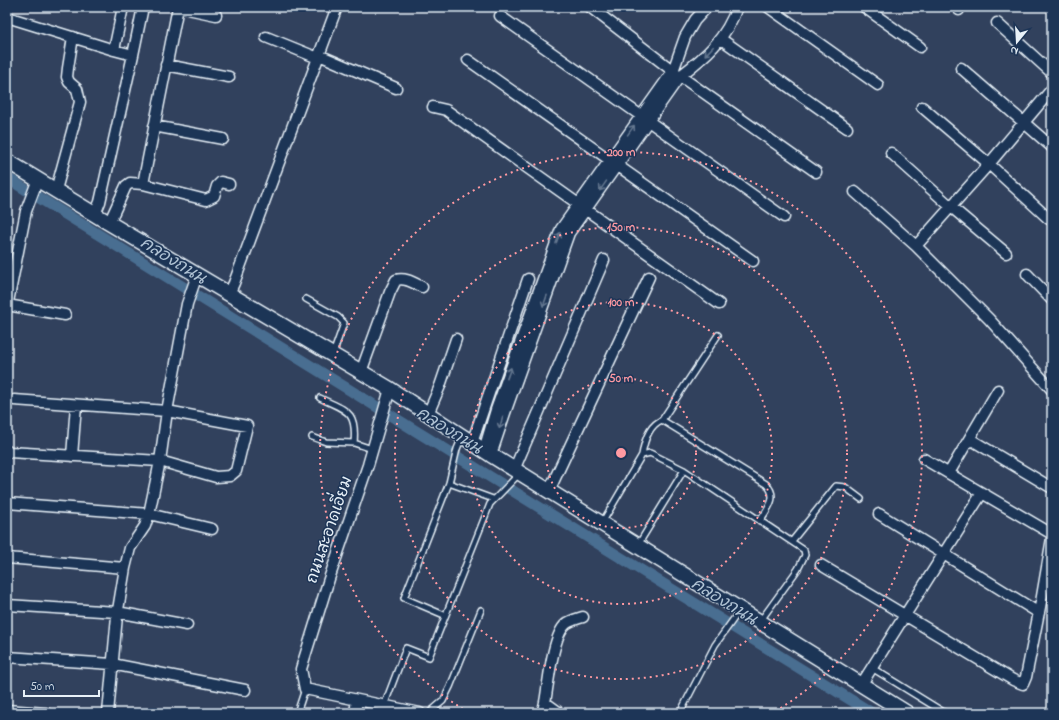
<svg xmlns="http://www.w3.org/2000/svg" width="1059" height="720" font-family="'Indie Flower','Playpen Sans Thai',sans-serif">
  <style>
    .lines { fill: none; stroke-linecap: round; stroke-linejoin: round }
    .canal { stroke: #496e91; stroke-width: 11 }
    .lane-casing { stroke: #e8f1f8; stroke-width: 8 }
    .street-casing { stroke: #e8f1f8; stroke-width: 13 }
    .secondary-casing { stroke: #e8f1f8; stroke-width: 17 }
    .lane { stroke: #1d3557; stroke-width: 5 }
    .street { stroke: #1d3557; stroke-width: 10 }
    .secondary { stroke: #1d3557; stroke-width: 14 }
    .oneway { stroke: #64778f }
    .ring { fill: none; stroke: #ff9aa2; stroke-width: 2; stroke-dasharray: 2 4 }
    .labels { text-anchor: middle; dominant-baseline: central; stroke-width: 3; stroke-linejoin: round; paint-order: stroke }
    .street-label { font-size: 16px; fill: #e8f1f8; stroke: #1d3557 }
    .water-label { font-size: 17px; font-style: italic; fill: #b0c3d4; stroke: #1d3557 }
    .centre { fill: #ff9aa2; stroke: #1d3557; stroke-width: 2 }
    .ring-label { font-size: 12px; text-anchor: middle; font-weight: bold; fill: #ff9aa2; stroke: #1d3557; stroke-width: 3; stroke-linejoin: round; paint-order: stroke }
  </style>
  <rect width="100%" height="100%" fill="#31415d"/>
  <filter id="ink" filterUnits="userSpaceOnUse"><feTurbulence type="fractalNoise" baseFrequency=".025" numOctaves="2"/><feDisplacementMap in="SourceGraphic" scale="8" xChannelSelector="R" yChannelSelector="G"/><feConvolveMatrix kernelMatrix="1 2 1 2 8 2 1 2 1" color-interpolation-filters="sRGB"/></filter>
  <g filter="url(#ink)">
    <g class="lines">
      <path class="canal" d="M 7,178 L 872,713"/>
      <g class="lane-casing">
        <path id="lane" d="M 306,299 L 338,317 L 344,323 L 333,354
          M 320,398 C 346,411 357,410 354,443
          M 662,420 L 718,335
          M 312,437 L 326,442 L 354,443 L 372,449
          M 642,455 C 644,442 649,425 662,420 L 766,484 C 779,497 768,508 760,521
          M 449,483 L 493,499
          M 602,523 L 642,455 L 650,453 L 684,470 L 804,550 L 805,555 L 798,569 L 761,620
          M 792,541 L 836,486 L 845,487 L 861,499
          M 638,545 L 684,470
          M 444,615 L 404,598 L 449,483 L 457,449 L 462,437
          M 872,668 L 945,713
          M 384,706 L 406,648 L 429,657 L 490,504 L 519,474
          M 297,713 L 305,689
          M 429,713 L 443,701 L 450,687 L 481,610
          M 680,713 L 715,645 L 740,610"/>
      </g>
      <g class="street-casing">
        <path id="street" d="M 178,7 L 216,15
          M 590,7 L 673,71 L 816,172
          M 768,7 L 878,85
          M 864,7 L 920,47
          M 956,7 L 959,10
          M 500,16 L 784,217
          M 7,17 L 114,50 L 133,55
          M 997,23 L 1052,73
          M 266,37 L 318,58
          M 721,39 L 847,128
          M 114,50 L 123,7
          M 319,55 L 396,88
          M 468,60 L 753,261
          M 166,65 L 229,77
          M 961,68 L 1052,147
          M 433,107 L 446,110 L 719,304
          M 922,107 L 989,164 L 1049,219
          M 154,126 L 223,139
          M 891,153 L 950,206 L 1006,253
          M 143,184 L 178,7
          M 56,190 L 80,102 L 77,89 L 69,82 L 67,77 L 68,68 L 73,37
          M 855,192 L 916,246 L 989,319 L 1052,390
          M 95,214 L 100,202 L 133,55 L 143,7
          M 109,223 L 126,186 L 130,183 L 143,184 L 206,200 L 214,196 L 217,186 L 221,182 L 229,184
          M 916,246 L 989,164 L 1052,89
          M 1027,274 L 1052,300
          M 229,294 L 234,283 L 337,7
          M 7,305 L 65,315
          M 7,307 L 26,211 L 38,179
          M 361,372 L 390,292 L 396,280 C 405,277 414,283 422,287
          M 390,389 L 368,465 L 329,579 L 301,669 L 305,689 L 420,713
          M 14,400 L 167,411 L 187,304 L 197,275
          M 167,411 L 247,426 L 236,471 L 230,476 L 216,477 L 160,461 Z
          M 428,414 L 440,386 L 456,339
          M 970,439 L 1052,488
          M 472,443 L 528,279
          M 484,450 L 496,410 L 561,229 L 673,71 L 685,37 L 695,20 L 707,7
          M 9,452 L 160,461 L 149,514 L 145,526 L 130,548 L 125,568 L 117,616 L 108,713
          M 491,455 L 505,413 L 569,233 L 680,76 C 706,56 726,39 737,7
          M 72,456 L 76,405
          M 924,459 L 1052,534
          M 514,470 L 604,260
          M 949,473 L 998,390
          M 549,491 L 649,277
          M 7,503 L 149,514 L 212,529
          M 879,514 L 1039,613
          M 7,558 L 125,568
          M 821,565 L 1013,680 L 1023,684 L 1026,677 L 1041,602 L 1052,538
          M 7,605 L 117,612 L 187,625
          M 7,657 L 112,664 L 245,690
          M 861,685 L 982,493
          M 546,703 L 560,713
          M 7,710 L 46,713
          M 355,713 L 357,700
          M 542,713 C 546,703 546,694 548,683 C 550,669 555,633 566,624 C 571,620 577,619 583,617"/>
      </g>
      <g class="secondary-casing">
        <path id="secondary" d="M 7,161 L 109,223 L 390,389 L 491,455 L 907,713"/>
      </g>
      <use href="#lane" class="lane"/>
      <use href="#street" class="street"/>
      <use href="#secondary" class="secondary"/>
    </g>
    <defs><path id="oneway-shaft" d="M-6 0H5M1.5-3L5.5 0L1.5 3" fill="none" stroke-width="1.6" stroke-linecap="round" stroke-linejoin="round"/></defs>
    <g class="oneway">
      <use href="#oneway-shaft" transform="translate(709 51) rotate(134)"/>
      <use href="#oneway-shaft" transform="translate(631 130) rotate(-55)"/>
      <use href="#oneway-shaft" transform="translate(603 186) rotate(125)"/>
      <use href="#oneway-shaft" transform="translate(558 238) rotate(-70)"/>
      <use href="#oneway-shaft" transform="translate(545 301) rotate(110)"/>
      <use href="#oneway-shaft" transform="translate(509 373) rotate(-70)"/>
      <use href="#oneway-shaft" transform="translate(501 423) rotate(108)"/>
    </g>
  </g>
  <g class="ring">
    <circle cx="621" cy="453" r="75"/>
    <circle cx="621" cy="453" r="151"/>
    <circle cx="621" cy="453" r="226"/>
    <path d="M468 712A301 301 0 1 1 774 712"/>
  </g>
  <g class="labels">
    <g class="street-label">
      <text transform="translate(330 530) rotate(-71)">ถนนสะอาดเอี่ยม</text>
    </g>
    <g class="water-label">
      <text transform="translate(173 261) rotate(32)">คลองถนน</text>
      <text transform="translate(449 431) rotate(32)">คลองถนน</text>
      <text transform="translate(724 602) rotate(32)">คลองถนน</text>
    </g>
  </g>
  <circle cx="621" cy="453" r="6" class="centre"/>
  <g class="ring-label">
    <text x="621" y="156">200 m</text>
    <text x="621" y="231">150 m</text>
    <text x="621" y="306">100 m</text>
    <text x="621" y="382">50 m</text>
  </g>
  <rect width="1059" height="720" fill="none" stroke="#1d3557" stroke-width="24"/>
  <rect x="12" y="12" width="1035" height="696" fill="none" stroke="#e8f1f8" stroke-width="1.5" filter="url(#ink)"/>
  <g transform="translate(1017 42) rotate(198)" stroke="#1d3557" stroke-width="3" paint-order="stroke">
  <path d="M0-3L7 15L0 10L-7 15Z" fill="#e8f1f8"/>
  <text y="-6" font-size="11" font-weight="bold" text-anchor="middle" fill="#e8f1f8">N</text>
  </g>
  <path d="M24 690v6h75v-6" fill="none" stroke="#e8f1f8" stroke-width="2"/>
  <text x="30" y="690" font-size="12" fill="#e8f1f8" stroke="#1d3557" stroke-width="3" paint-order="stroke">50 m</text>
</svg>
